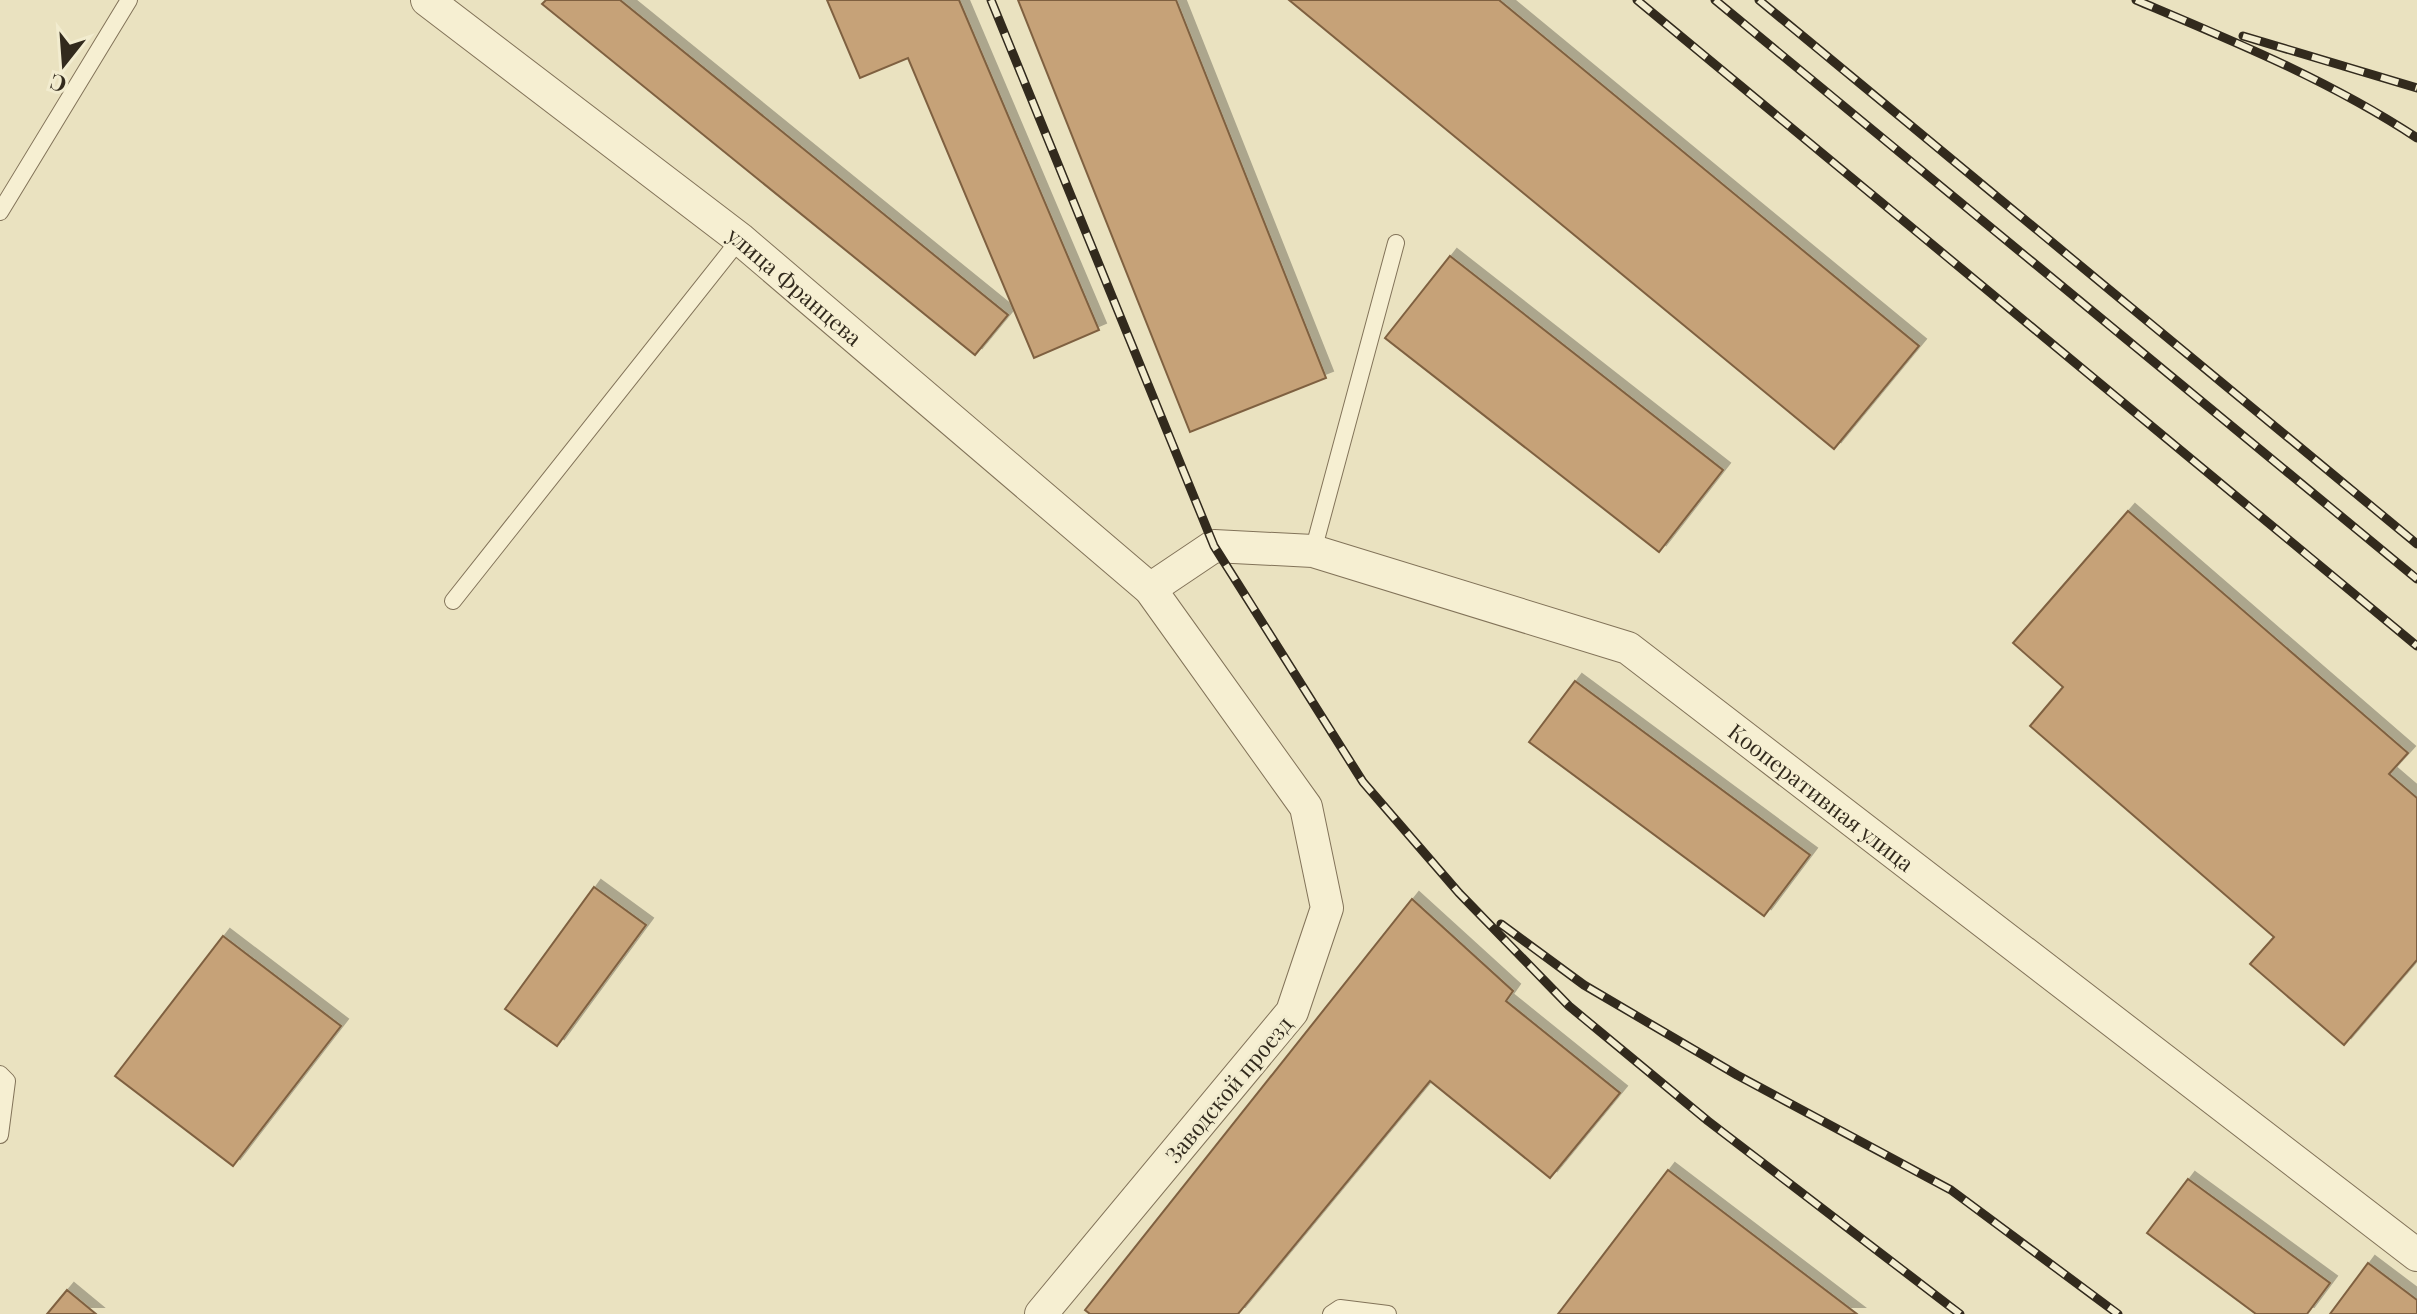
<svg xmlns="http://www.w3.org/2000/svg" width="2417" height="1314" font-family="'Playfair Display',serif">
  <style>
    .building { fill: #c6a278; stroke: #7f6141; stroke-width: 2; filter: url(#shadow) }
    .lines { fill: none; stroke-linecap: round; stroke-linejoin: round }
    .service-casing { stroke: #827359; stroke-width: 18 }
    .minor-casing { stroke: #827359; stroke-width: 34 }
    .service { stroke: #f6efd2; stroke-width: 16 }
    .minor { stroke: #f6efd2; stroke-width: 32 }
    .rail-casing { stroke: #322a1d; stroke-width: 9 }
    .rail { stroke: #f2eccf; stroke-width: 6; stroke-dasharray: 18; stroke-linecap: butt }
    .labels { text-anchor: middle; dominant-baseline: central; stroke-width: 6; stroke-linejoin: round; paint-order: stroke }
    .street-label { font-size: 22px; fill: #322a1d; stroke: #f2eccf }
  </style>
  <defs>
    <filter id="shadow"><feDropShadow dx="7" dy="-7" stdDeviation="0" flood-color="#0004"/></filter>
  </defs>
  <rect width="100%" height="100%" fill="#eae2c0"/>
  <path class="building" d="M 546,0 L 620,0 L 1008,315 L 975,355 L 542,4 Z
    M 827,0 L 959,0 L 1099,330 L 1034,358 L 908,58 L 860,78 Z
    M 1018,0 L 1176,0 L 1326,378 L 1190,432 Z
    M 1289,0 L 1499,0 L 1919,346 L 1834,449 Z
    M 1450,256 L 1723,470 L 1659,552 L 1385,338 Z
    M 2128,511 L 2408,753 L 2389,774 L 2417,798 L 2417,960 L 2344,1045 L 2250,964 L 2274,937 L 2030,726 L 2063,687 L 2013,643 Z
    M 1575,681 L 1810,855 L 1764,916 L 1529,742 Z
    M 594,887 L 646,925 L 557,1046 L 505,1009 Z
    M 1412,899 L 1513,991 L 1506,1001 L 1620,1093 L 1550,1178 L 1430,1081 L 1238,1314 L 1090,1314 L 1085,1310 Z
    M 223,936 L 341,1026 L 233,1166 L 115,1076 Z
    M 1668,1170 L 1857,1314 L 1558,1314 Z
    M 2188,1179 L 2330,1283 L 2307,1314 L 2256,1314 L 2147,1233 Z
    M 2368,1263 L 2417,1300 L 2417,1314 L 2330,1314 Z
    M 67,1290 L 96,1314 L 47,1314 Z"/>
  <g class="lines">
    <g class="service-casing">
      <path id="service" d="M 0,212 L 129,0
        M 1313,551 L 1396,243
        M 453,601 L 740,239
        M 0,1074 L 7,1081 L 0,1135
        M 1331,1314 L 1340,1308 L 1388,1314"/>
    </g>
    <g class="minor-casing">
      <g id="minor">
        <path id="s1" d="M 427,0 L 740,239 L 1150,589 L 1306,807 L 1327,908 L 1292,1012 L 1041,1314"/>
        <path id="s2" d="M 1150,589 L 1214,546 L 1313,551 L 1628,648 L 2417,1255"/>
      </g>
    </g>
    <use href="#service" class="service"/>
    <use href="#minor" class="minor"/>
    <g class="rail-casing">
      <path id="rail" d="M 991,0 L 1214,546 L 1363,782 L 1459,893 L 1569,1006 L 1708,1121 L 1960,1314
        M 1637,0 L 2417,646
        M 1715,0 L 2417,579
        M 1759,0 L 2417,544
        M 2136,0 C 2233,41 2329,80 2417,138
        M 2243,36 L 2417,88
        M 1501,924 L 1584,985 L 1737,1075 L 1951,1190 L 2118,1314"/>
    </g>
    <use href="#rail" class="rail"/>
  </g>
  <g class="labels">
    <g class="street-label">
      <text stroke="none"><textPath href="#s1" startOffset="466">улица Францева</textPath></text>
      <text stroke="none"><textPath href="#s2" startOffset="750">Кооперативная улица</textPath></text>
      <text transform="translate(1228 1089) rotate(-50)">Заводской проезд</text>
    </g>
  </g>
  <g transform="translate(64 64) rotate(197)" stroke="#f2eccf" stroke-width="6" paint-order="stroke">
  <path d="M0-6L14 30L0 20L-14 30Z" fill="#322a1d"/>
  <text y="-12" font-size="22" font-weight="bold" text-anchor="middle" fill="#322a1d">С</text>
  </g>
</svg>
